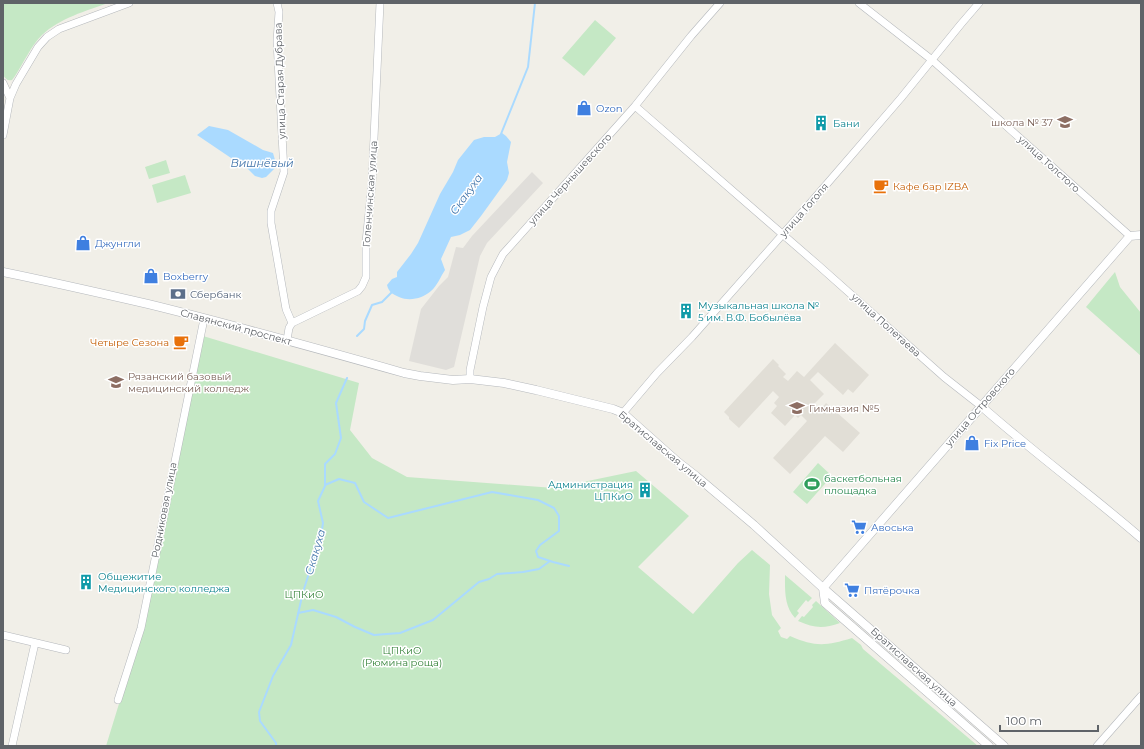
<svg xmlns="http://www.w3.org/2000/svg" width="1144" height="749" font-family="Montserrat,sans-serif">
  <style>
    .industrial { fill: #e0deda }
    .education { fill: #e1ded6 }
    .green { fill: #c5e8c5 }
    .water { fill: #aadaff }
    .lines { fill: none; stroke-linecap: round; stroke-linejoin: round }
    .stream { stroke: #aadaff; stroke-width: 2 }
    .minor-casing { stroke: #b5b8bc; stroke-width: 8 }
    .tertiary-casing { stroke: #b5b8bc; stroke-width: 9 }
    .minor { stroke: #fff; stroke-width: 7 }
    .tertiary { stroke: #fff; stroke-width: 8 }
    .labels { text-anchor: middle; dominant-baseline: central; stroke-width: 3; stroke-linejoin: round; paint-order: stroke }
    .street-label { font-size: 10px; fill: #5f6368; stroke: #fff }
    .shop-label { font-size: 10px; fill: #366cbe; stroke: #fff; text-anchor: start }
    .education-label { font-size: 10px; fill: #785e54; stroke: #fff; text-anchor: start }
    .culture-label { font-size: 10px; fill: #0d838f; stroke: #fff; text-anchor: start }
    .food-label { font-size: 10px; fill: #c56008; stroke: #fff; text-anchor: start }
    .service-label { font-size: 10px; fill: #4e5e75; stroke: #fff; text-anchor: start }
    .leisure-label { font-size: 10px; fill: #27864d; stroke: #fff; text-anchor: start }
    .park-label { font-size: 10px; fill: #348238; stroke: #fff }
    .water-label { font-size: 11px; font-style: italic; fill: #4174aa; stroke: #fff }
  </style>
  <rect width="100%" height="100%" fill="#f1efe8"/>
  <path class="industrial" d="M 532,172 L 543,183 L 487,243 L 480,256 L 454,367 L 446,370 L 409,361 L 421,309 L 439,286 L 448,277 L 456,247 L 463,248 L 472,236 Z"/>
  <path class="education" d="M 835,343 L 869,375 L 853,393 L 848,389 L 843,395 L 818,372 L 810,380 L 824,394 L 814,404 L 820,410 L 826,403 L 860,433 L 843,452 L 825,436 L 790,474 L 773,458 L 807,421 L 801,415 L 798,418 L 795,415 L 785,426 L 771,413 L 777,406 L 774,403 L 779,397 L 773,391 L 739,428 L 729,419 L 729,417 L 724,412 L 773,359 L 779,365 L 778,366 L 786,374 L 783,377 L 788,381 L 797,371 L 804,377 Z"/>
  <path class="green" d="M 3,3 L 108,3 C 86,11 60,18 42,35 C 31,46 24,62 15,76 L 12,80 C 7,81 6,79 3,75 Z
    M 595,20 L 616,38 L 584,76 L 562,58 Z
    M 166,160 L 170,173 L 149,179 L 145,167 Z
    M 185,175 L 191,193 L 157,203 L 152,185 Z
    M 1115,272 L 1120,287 L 1141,313 L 1141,356 L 1086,307 Z
    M 203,336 L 359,383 L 350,430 L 372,458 L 407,477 L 554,488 L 636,471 L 689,516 L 638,567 L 693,614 L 738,563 L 752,550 L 770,565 L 769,594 L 772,615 L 781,628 L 778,631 L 781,637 L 787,639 L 790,636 C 815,647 826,646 852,638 L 861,645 L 863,649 L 978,746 L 106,746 L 142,629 Z
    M 818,463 L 832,476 L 807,504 L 793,492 Z
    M 785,575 L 812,598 L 808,602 L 806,600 L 797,611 L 799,613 L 795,618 C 784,606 785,590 785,575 Z
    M 816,601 L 840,623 C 823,629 814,628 798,621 L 802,616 L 804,617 L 813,607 L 812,605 Z"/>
  <path class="water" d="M 209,126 L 228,130 L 263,150 L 273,153 L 275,160 L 275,168 L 266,177 L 262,178 L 255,176 L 244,165 L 234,160 L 197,135 Z
    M 502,133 L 506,136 L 511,142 L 507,162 L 509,173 L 507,180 L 481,216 L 470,230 L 460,235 L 451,237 L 441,259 L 445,270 C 441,276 437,286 431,291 C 423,298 410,302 399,297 C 393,294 389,293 387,285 L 392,279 L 397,277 L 397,272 L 411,254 L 418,243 L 440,194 L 453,172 L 458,160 L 474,140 L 484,137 L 495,137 Z"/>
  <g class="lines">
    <path class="stream" d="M 501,134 L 528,67 L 535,3
      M 357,336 L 364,329 L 365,321 L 372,305 L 382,302 L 392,292
      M 325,485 L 339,479 L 355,483 L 364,502 L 388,518 L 492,492 L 538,500 L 554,508 L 559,516 L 559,531 L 540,545 L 536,551 L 538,557 L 553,562 L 569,566
      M 298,613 L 313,610 L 336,617 L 355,627 L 374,635 L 400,633 L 433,620 L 479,582 L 489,579 L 497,574 L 523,572 L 539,569 L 550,561
      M 276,746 L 276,743 L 260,721 L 259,712 L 273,676 L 291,645 L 303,592 L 321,536 L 323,523 L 318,501 L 325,486 L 325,464 L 335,454 L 341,438 L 336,403 L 347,378"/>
    <g class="minor-casing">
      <path id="minor" d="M 277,3 L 279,12 L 277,41 L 284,172 L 271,211 L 271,223 L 286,309 L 292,323
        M 859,3 L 932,60 L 1130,236
        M 3,83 L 10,98 L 3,135
        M 10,98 L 16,84 L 38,47 L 47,37 L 59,29 L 129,3
        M 635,106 L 818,265 L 944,377 L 981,406
        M 287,340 L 289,328 L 292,323 L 358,291 L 362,286 L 366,277 L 366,242 L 372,183 L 380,3
        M 470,379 L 470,370 L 483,307 L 491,277 L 503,254 L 635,106 L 691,36 L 720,3
        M 623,413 L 657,373 L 692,337 L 813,200 L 901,98 L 961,24 L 979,3
        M 3,635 L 66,650
        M 118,700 L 141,628 L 204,319
        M 12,746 L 35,643
        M 1097,746 L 1141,696"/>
    </g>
    <g class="tertiary-casing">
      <path id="tertiary" d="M 3,272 C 52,282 100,293 148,304 C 234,325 319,349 404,373 L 420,376 L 453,380 L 470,379 L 504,383 L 536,390 L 613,409 L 623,413 L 678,462 L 696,476 L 754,525 L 823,588 L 1004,746
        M 981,406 C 1033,452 1089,493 1141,538
        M 823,588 L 1130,236 L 1141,235
        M 823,588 L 825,603 L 989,746"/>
    </g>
    <use href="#minor" class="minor"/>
    <use href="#tertiary" class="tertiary"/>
  </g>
  <defs>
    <g id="shop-bare" transform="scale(1.2)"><path d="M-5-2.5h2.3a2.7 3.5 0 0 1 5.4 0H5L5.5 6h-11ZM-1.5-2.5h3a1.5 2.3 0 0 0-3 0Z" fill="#3f7fe0" stroke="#fff" stroke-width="2.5" paint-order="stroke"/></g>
    <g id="school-bare" transform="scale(1.2)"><path d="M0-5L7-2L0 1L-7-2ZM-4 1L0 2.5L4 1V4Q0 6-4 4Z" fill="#8d6e63" stroke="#fff" stroke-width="2.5" paint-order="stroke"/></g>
    <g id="building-bare" transform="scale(1.2)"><path d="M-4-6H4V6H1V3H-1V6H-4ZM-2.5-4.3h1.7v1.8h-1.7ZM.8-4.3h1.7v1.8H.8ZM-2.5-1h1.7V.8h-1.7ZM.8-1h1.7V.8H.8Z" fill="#0f9aa8" stroke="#fff" stroke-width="2.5" paint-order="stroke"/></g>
    <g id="cafe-bare" transform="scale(1.2)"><path d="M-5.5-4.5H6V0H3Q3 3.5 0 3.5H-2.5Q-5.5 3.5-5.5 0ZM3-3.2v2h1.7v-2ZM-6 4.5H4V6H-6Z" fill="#e8710a" stroke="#fff" stroke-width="2.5" paint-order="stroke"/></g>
    <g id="bank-bare" transform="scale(1.2)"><path d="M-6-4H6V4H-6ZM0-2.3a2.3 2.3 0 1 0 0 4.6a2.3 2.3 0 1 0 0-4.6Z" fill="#5c6f8a" stroke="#fff" stroke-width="2.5" paint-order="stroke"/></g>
    <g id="university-bare" transform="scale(1.2)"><path d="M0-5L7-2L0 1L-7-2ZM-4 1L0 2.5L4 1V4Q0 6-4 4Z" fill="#8d6e63" stroke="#fff" stroke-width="2.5" paint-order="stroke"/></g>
    <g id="stadium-bare" transform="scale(1.2)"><path d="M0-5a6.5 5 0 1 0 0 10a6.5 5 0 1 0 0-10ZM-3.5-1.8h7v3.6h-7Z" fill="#2e9e5b" stroke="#fff" stroke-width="2.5" paint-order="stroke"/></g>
    <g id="supermarket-bare" transform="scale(1.2)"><path d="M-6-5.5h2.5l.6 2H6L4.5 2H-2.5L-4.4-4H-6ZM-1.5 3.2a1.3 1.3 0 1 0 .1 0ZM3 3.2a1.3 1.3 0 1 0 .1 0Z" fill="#3f7fe0" stroke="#fff" stroke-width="2.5" paint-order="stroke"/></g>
  </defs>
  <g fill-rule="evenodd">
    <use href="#shop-bare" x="584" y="108"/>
    <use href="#school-bare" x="1065" y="122"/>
    <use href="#building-bare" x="821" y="123"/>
    <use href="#cafe-bare" x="881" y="186"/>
    <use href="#shop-bare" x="83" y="243"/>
    <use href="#shop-bare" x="151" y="276"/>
    <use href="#bank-bare" x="178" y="294"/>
    <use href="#building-bare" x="686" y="311"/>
    <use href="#cafe-bare" x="181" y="342"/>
    <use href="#university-bare" x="116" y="382"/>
    <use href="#school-bare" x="797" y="408"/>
    <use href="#shop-bare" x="972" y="443"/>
    <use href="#stadium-bare" x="812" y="484"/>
    <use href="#building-bare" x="645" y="490"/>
    <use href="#supermarket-bare" x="859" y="527"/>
    <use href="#building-bare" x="86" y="582"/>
    <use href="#supermarket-bare" x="852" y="590"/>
  </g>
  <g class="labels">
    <g class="street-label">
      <text transform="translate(280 81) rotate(-92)">улица Старая Дубрава</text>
      <text transform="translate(1049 164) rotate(42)">улица Толстого</text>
      <text transform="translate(570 179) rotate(-48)">улица Чернышевского</text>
      <text transform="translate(370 194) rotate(-86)">Голенчинская улица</text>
      <text transform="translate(804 210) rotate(-49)">улица Гоголя</text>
      <text transform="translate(886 325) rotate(42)">улица Полетаева</text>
      <text transform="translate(236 327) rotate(15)">Славянский проспект</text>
      <text transform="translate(980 407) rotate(-49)">улица Островского</text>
      <text transform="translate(663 449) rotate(40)">Братиславская улица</text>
      <text transform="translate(164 510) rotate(-79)">Родниковая улица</text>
      <text transform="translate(914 667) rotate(42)">Братиславская улица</text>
    </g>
    <g class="shop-label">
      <text x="596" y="108">Ozon</text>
      <text x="95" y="243">Джунгли</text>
      <text x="163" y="276">Boxberry</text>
      <text x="984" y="443">Fix Price</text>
      <text x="871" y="527">Авоська</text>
      <text x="864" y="590">Пятёрочка</text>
    </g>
    <g class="education-label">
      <text x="1053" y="122" text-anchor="end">школа № 37</text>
      <text x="128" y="376">Рязанский базовый<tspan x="128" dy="12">медицинский колледж</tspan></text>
      <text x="809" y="408">Гимназия №5</text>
    </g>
    <g class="culture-label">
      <text x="833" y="123">Бани</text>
      <text x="698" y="305">Музыкальная школа №<tspan x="698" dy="12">5 им. В.Ф. Бобылёва</tspan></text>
      <text x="633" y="484" text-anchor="end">Администрация<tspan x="633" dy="12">ЦПКиО</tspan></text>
      <text x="98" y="576">Общежитие<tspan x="98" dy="12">Медицинского колледжа</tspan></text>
    </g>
    <g class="food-label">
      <text x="893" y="186">Кафе бар IZBA</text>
      <text x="169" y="342" text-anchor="end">Четыре Сезона</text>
    </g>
    <g class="service-label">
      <text x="190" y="294">Сбербанк</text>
    </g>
    <g class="leisure-label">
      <text x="824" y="478">баскетбольная<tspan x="824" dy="12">площадка</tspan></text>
    </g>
    <g class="park-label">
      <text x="304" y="594">ЦПКиО</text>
      <text x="402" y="650">ЦПКиО<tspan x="402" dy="12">(Рюмина роща)</tspan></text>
    </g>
    <g class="water-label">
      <text x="262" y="163">Вишнёвый</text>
      <text transform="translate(466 194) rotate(-54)">Скакуха</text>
      <text transform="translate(315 552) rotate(-74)">Скакуха</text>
    </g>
  </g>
  <rect width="1144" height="749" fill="none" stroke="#5f6368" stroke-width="8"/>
  <path d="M1000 725v6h98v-6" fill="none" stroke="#5f6368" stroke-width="2"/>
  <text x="1006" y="725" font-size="12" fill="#5f6368" stroke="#ffffff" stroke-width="3" paint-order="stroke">100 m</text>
</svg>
